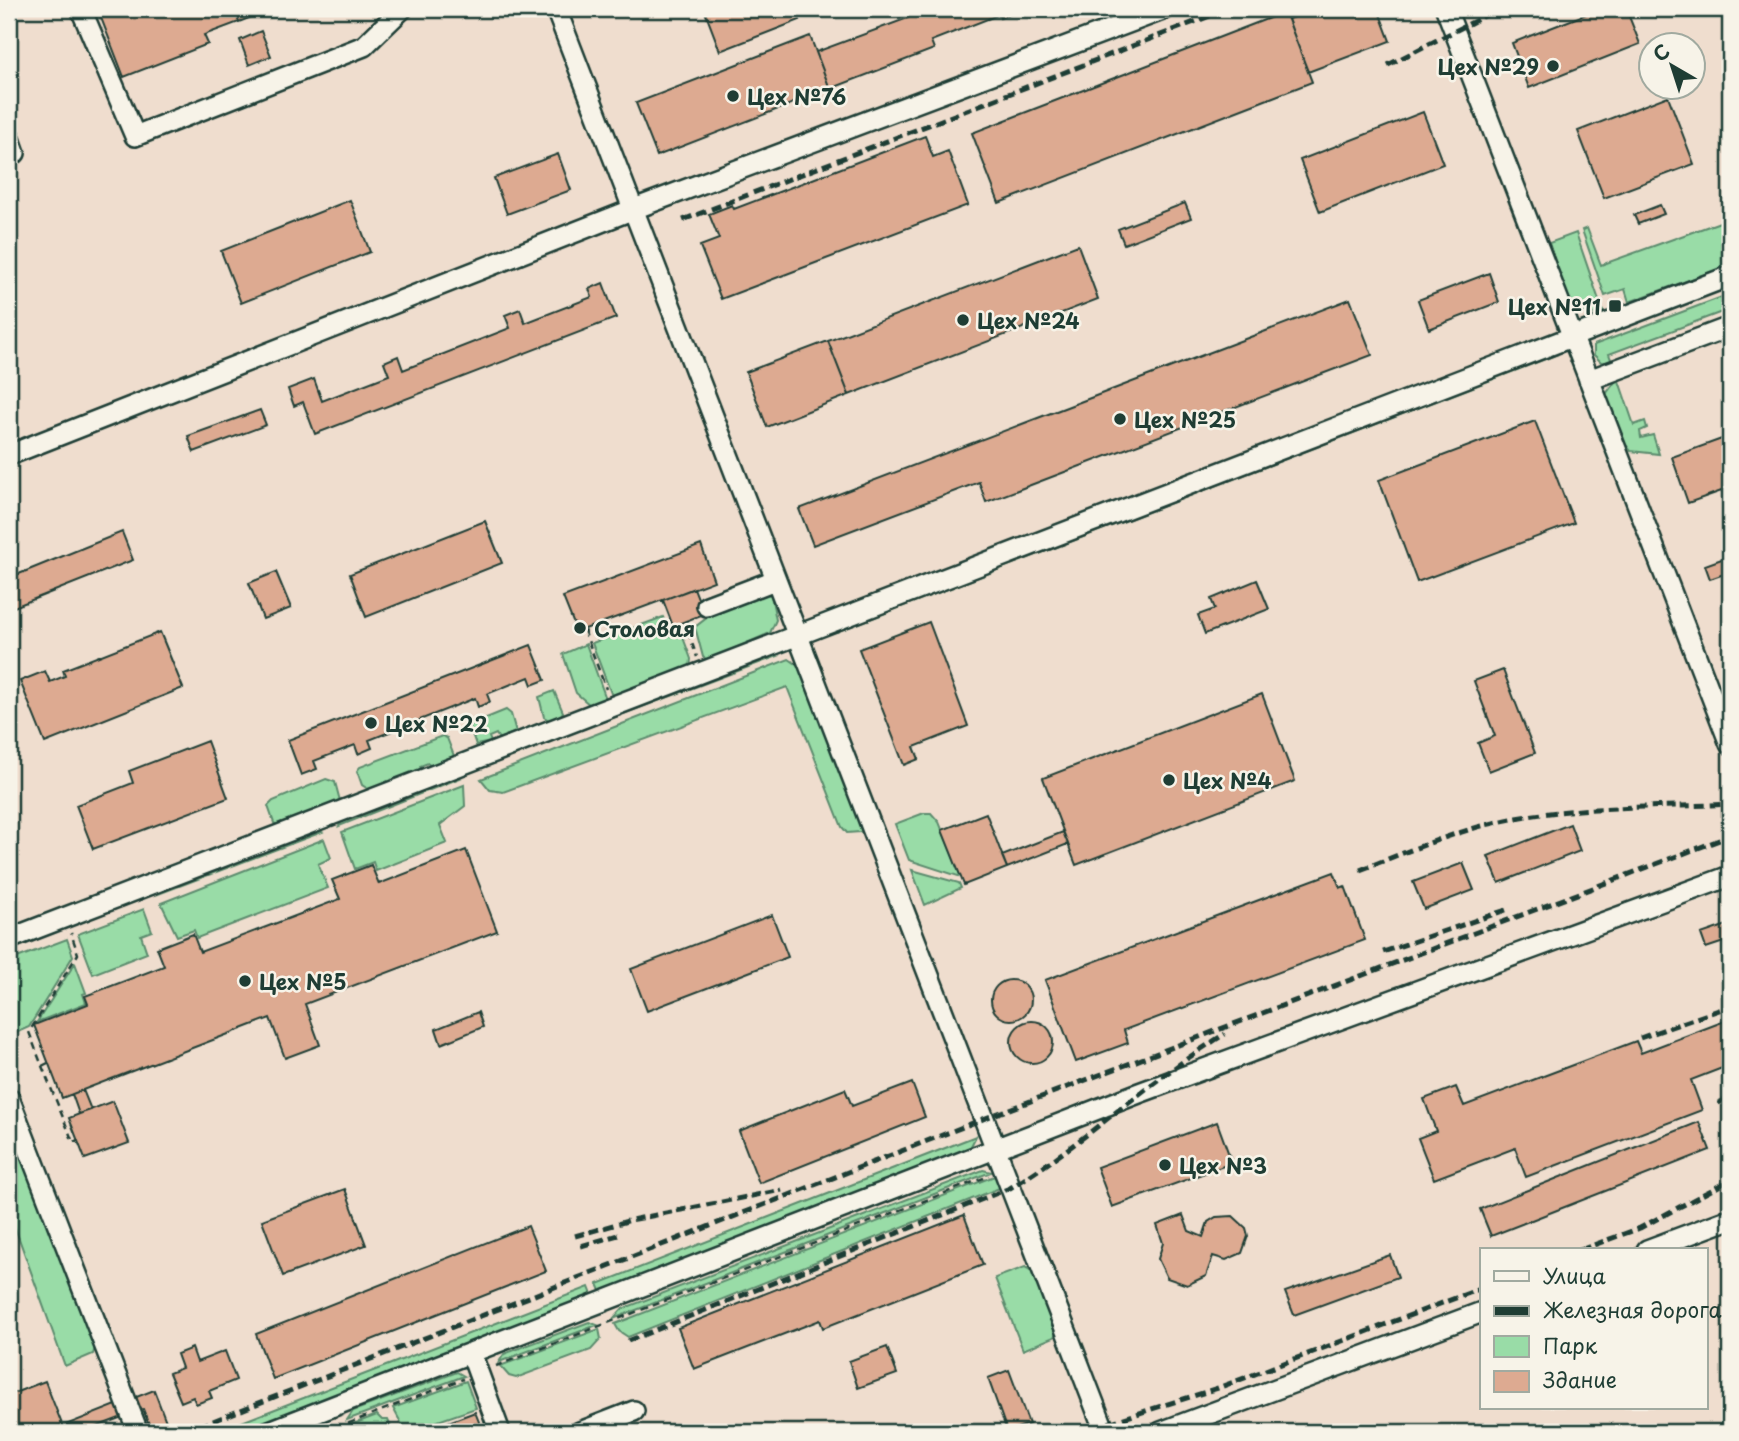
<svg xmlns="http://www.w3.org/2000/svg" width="1739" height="1441" font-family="'Playpen Sans',sans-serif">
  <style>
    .built { fill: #efddce; fill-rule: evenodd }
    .green { fill: #99dca7; stroke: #5c8c6e; stroke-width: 2 }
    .building { fill: #ddaa91; stroke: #1f3d34; stroke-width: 2 }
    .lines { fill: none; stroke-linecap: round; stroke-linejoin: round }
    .minor-casing { stroke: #1f3d34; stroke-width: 24 }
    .path { stroke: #1f3d34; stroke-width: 2.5; stroke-dasharray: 7 5; stroke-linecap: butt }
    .minor { stroke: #f7f3e8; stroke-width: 19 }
    .rail { stroke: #1f3d34; stroke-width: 5; stroke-dasharray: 10 5; stroke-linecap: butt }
    .poi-dot { fill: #1f3d34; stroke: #f7f3e8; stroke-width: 2.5 }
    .labels { text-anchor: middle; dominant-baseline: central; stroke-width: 5; stroke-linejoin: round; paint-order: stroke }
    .poi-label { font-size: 21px; font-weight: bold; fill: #1f3d34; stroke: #f7f3e8; text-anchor: start }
  </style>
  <rect width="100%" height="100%" fill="#f7f3e8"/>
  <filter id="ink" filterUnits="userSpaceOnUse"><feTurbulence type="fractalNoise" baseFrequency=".0143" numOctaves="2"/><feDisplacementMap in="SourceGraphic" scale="14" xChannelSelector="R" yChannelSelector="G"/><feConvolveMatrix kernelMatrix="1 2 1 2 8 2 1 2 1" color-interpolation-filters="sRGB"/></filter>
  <g filter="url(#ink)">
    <path class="built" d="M 9,9 L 1730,9 L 1730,1432 L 9,1432 ZM 1652,46 L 1694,46 L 1694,88 L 1652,88 ZM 1482,1250 L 1706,1250 L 1706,1408 L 1482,1408 Z"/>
    <path class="green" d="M 1730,215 L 1730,265 L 1629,302 L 1625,289 L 1605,296 L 1582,230 L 1587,228 L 1601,265 L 1720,222 Z
      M 1576,233 L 1603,312 C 1566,325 1558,268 1549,243 Z
      M 1730,294 L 1730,309 L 1609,354 L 1612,362 L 1601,362 L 1594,355 L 1594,345 Z
      M 1554,354 L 1556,355 L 836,632 L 841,627 Z
      M 1618,378 L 1634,425 L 1645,421 L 1647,428 L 1640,431 L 1641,438 L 1653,435 L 1659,454 L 1631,451 L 1623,441 L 1606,394 Z
      M 767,594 L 771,595 L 776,620 L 770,633 L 708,660 L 703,657 L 695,627 L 712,614 Z
      M 663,617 L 670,636 L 681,632 L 691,659 L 690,667 L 612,696 L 592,643 Z
      M 586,644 L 606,699 L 590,705 L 576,693 L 563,654 Z
      M 773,654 L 778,656 L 581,730 L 582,726 Z
      M 789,659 L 802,668 L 864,827 L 860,832 L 847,833 L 842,827 L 787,687 L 503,792 L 490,790 L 481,779 Z
      M 554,691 L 563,712 L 559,717 L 549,720 L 544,717 L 539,697 Z
      M 506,710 L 511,714 L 516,732 L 499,739 L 496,734 L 489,737 L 491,742 L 476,745 L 469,725 Z
      M 442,736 L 447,738 L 454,756 L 430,767 L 428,763 L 420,766 L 422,771 L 371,791 L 362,785 L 357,771 L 360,767 Z
      M 455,776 L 460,778 L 339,826 L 342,820 Z
      M 326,779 L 335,782 L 340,801 L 279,826 L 274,823 L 268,806 L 273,801 Z
      M 464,785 L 465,806 L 440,825 L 447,843 L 376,871 L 373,862 L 355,869 L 342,832 Z
      M 924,813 L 931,813 L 939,822 L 961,877 L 909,860 L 895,824 Z
      M 318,830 L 322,832 L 158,894 L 161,890 Z
      M 324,839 L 331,858 L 318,864 L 328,888 L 197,938 L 194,930 L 177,936 L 161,903 Z
      M 912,870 L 959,883 L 961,888 L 925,905 Z
      M 144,909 L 152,931 L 141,935 L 147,953 L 93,974 L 78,934 Z
      M 67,939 L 73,956 L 29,1027 L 9,1036 L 9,961 Z
      M 75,963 L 86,993 L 83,994 L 86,1003 L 37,1022 Z
      M 9,1118 L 96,1345 L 93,1354 L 65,1366 L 9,1211 Z
      M 976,1136 L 969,1150 L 604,1297 L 598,1284 Z
      M 983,1170 L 991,1172 L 613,1319 L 622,1309 Z
      M 997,1175 L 1002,1187 L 628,1337 L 619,1331 L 615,1324 Z
      M 1025,1267 L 1036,1273 L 1057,1331 L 1054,1337 L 1023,1350 L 995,1278 Z
      M 589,1287 L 594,1300 L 254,1432 L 216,1432 Z
      M 589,1322 L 597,1325 L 499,1362 L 504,1354 Z
      M 599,1329 L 601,1339 L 591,1350 L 516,1378 L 509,1376 L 500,1366 Z
      M 457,1372 L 464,1376 L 347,1420 L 353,1411 Z
      M 466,1381 L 476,1408 L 406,1432 L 393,1408 Z
      M 377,1415 L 382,1420 L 388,1420 L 393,1432 L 347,1432 L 348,1426 Z"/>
    <path class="building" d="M 234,9 L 272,9 L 239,22 Z
      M 234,9 L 239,22 L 204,35 L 208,44 L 124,77 L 98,10 Z
      M 704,9 L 796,9 L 800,20 L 720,51 Z
      M 904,9 L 996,9 L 998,15 L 931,41 L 934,49 L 830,89 L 816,52 L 908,18 Z
      M 996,9 L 1024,9 L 1000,18 Z
      M 1316,9 L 1378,9 L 1390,41 L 1308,72 L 1288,19 Z
      M 1599,9 L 1626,9 L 1640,44 L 1529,88 L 1512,43 Z
      M 1285,12 L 1312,82 L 999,203 L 972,133 Z
      M 261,31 L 271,56 L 249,65 L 240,40 Z
      M 810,36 L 830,89 L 657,156 L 636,103 Z
      M 1668,96 L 1694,164 L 1604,198 L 1578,131 Z
      M 1423,112 L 1443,164 L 1320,212 L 1300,160 Z
      M 925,136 L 933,157 L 948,151 L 968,205 L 721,299 L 700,246 L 719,239 L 709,214 L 732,205 L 734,209 Z
      M 558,154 L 571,190 L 507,214 L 494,178 Z
      M 350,200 L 370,252 L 241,303 L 221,251 Z
      M 1185,203 L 1191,218 L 1124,244 L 1118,229 Z
      M 1660,205 L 1664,214 L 1638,224 L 1634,215 Z
      M 1078,245 L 1098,299 L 849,395 L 828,341 Z
      M 1489,273 L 1499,302 L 1429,329 L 1418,300 Z
      M 603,283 L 616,318 L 315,434 L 303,402 L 294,406 L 288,389 L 314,379 L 322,401 L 389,375 L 384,362 L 398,356 L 403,370 L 510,328 L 505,315 L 520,309 L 525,323 L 592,297 L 589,289 Z
      M 1350,299 L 1372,355 L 986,502 L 979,482 L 813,545 L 799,509 Z
      M 828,341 L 849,395 L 767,427 L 746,372 Z
      M 260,410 L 266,425 L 194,452 L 188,436 Z
      M 1535,421 L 1574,523 L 1417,582 L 1379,480 Z
      M 1730,436 L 1730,488 L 1688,503 L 1672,457 Z
      M 485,521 L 502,563 L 366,617 L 350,574 Z
      M 122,532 L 133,560 L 9,609 L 9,578 Z
      M 701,545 L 714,581 L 577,632 L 563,597 Z
      M 1730,556 L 1730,572 L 1710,579 L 1705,565 Z
      M 276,572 L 291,608 L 263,619 L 249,583 Z
      M 1257,580 L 1269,609 L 1205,634 L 1198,615 L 1215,609 L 1211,599 Z
      M 694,588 L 704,614 L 673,626 L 663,600 Z
      M 929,622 L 968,726 L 914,747 L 919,759 L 904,765 L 859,649 Z
      M 160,632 L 183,688 L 45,743 L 20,681 L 45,671 L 50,682 L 65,676 L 63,670 Z
      M 531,645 L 545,680 L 532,685 L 529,677 L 487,694 L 490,702 L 478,707 L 475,698 L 369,740 L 372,748 L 358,754 L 355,745 L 314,761 L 317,769 L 301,775 L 288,740 Z
      M 1503,670 L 1535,753 L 1489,771 L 1478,743 L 1495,736 L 1474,681 Z
      M 1262,694 L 1295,781 L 1076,865 L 1043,778 Z
      M 207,741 L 228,798 L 93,849 L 76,805 L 133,783 L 129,771 Z
      M 986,813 L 1007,868 L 964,885 L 942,830 Z
      M 1570,824 L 1580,851 L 1499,883 L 1488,856 Z
      M 1063,832 L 1068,844 L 1007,868 L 1002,856 Z
      M 466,850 L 497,931 L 305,1004 L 320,1045 L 285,1058 L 270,1018 L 62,1098 L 34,1025 L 88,1004 L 85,996 L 164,966 L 157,948 L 193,934 L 200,952 L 340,899 L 332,880 L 371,865 L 379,884 Z
      M 1463,863 L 1474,890 L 1424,909 L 1413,882 Z
      M 1334,872 L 1340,888 L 1345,886 L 1365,940 L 1124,1030 L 1128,1043 L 1076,1062 L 1045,980 Z
      M 772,915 L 788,957 L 647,1011 L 631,969 Z
      M 1730,924 L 1730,940 L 1706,948 L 1701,934 Z
      M991 1000a20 20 0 1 1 40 0a20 20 0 1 1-40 0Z
      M 478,1012 L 483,1027 L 441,1044 L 436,1029 Z
      M 1730,1019 L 1730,1065 L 1691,1080 L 1702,1110 L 1526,1177 L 1515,1148 L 1434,1179 L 1418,1138 L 1436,1131 L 1424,1099 L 1456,1087 L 1464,1106 L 1636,1041 L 1641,1053 Z
      M1011 1042a21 21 0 1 1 42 0a21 21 0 1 1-42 0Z
      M 912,1083 L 925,1117 L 759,1183 L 739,1131 L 845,1089 L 852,1106 Z
      M 83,1090 L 91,1110 L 79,1114 L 72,1094 Z
      M 113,1101 L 129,1143 L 85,1159 L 69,1118 Z
      M 1217,1122 L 1232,1163 L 1112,1207 L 1097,1167 Z
      M 1699,1122 L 1710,1150 L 1491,1236 L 1480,1209 Z
      M 345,1189 L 366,1245 L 283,1276 L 262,1220 Z
      M 964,1215 L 983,1265 L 823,1328 L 820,1320 L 694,1369 L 678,1328 Z
      M 1183,1215 L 1189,1231 L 1203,1237 L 1208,1222 L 1216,1217 L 1233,1216 L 1246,1228 L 1248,1236 L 1242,1253 L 1226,1260 L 1213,1256 L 1206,1276 L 1187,1285 L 1167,1278 L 1158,1259 L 1163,1243 L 1157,1225 Z
      M 528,1226 L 546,1271 L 273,1379 L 256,1334 Z
      M 1390,1255 L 1398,1277 L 1294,1315 L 1285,1292 Z
      M 887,1347 L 897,1374 L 858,1388 L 849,1361 Z
      M 192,1348 L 197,1362 L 225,1351 L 236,1380 L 209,1391 L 212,1398 L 196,1404 L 193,1397 L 181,1402 L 169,1373 L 182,1368 L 177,1354 Z
      M 1009,1370 L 1029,1424 L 1007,1431 L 988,1378 Z
      M 45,1381 L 65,1432 L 9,1432 L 9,1395 Z
      M 154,1390 L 170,1432 L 152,1432 L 143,1409 L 83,1432 L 65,1432 L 63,1426 Z
      M 475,1412 L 483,1432 L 422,1432 Z"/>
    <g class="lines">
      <g class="minor-casing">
        <path id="minor" d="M 81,9 L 135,136 L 364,46 L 402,9
          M 556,9 L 1105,1432
          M 1446,9 L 1730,744
          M 9,136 L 15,153
          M 1589,380 L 1730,327
          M 9,455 L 634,209 L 1165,9
          M 707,606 L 775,580
          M 9,939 L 1730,276
          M 9,1098 L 138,1432
          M 1647,1250 L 1730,1219
          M 471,1353 L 500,1432
          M 267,1432 L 1139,1093 L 1730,876
          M 580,1432 L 634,1411
          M 1161,1432 L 1482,1312"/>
      </g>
      <path class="path" d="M 688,620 L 688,632 L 697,657
        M 584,630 L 606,689
        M 48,1063 L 42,1066 L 29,1032 L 78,954 L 71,933
        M 42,1066 L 73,1142 L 78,1140
        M 496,1366 L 989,1176
        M 326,1432 L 463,1379"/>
      <use href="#minor" class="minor"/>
      <path class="rail" d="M 1388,65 L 1498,9
        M 683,220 L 1228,9
        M 1360,870 C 1411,850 1462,828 1517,818 C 1587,805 1659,808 1730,804
        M 1383,952 L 1506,910
        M 1640,1038 L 1730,1006
        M 1718,1103 L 1730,1098
        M 575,1236 L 631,1220 L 782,1190
        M 581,1246 L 618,1235
        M 1580,1250 L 1640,1228 L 1730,1180
        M 628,1341 L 1010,1188 C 1086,1142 1149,1080 1225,1034
        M 185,1432 L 983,1119 L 1730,836
        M 1080,1432 L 1218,1388 L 1482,1288"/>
    </g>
  </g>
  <g class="poi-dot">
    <circle cx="1553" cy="66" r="7"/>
    <circle cx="733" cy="96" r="7"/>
    <rect x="1608" y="299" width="14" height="14" rx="3.5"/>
    <circle cx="963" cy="320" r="7"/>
    <circle cx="1120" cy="419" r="7"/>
    <circle cx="580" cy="628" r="7"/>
    <circle cx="371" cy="723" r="7"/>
    <circle cx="1169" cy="780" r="7"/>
    <circle cx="245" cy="981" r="7"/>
    <circle cx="1165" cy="1165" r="7"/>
  </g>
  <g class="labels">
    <g class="poi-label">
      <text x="1539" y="66" text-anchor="end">Цех №29</text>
      <text x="747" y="96">Цех №76</text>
      <text x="1601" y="306" text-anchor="end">Цех №11</text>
      <text x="977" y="320">Цех №24</text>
      <text x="1134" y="419">Цех №25</text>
      <text x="594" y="628">Столовая</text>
      <text x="385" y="723">Цех №22</text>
      <text x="1183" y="780">Цех №4</text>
      <text x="259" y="981">Цех №5</text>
      <text x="1179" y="1165">Цех №3</text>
    </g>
  </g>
  <rect width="1739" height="1441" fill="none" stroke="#f7f3e8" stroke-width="35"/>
  <rect x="18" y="18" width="1704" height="1406" fill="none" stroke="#1f3d34" stroke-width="2.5" filter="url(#ink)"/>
  <rect x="1480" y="1248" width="228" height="161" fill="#f7f3e8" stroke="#a1aaa0" stroke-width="2"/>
  <rect x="1494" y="1271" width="35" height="10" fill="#f7f3e8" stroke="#a1aaa0" stroke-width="2"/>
  <text x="1543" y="1284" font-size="21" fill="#1f3d34">Улица</text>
  <rect x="1494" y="1306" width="35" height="10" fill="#1f3d34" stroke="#a1aaa0" stroke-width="2"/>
  <text x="1543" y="1318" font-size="21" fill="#1f3d34">Железная дорога</text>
  <rect x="1494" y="1336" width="35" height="21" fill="#99dca7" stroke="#a1aaa0" stroke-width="2"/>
  <text x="1543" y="1354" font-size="21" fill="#1f3d34">Парк</text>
  <rect x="1494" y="1371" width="35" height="21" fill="#ddaa91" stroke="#a1aaa0" stroke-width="2"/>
  <text x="1543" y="1388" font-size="21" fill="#1f3d34">Здание</text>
  <g transform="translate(1672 66) rotate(321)"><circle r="33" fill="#f7f3e8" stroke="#a1aaa0" stroke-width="2"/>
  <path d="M0-5L12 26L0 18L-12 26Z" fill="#1f3d34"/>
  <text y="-10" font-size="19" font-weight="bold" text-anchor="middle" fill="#1f3d34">С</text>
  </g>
</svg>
